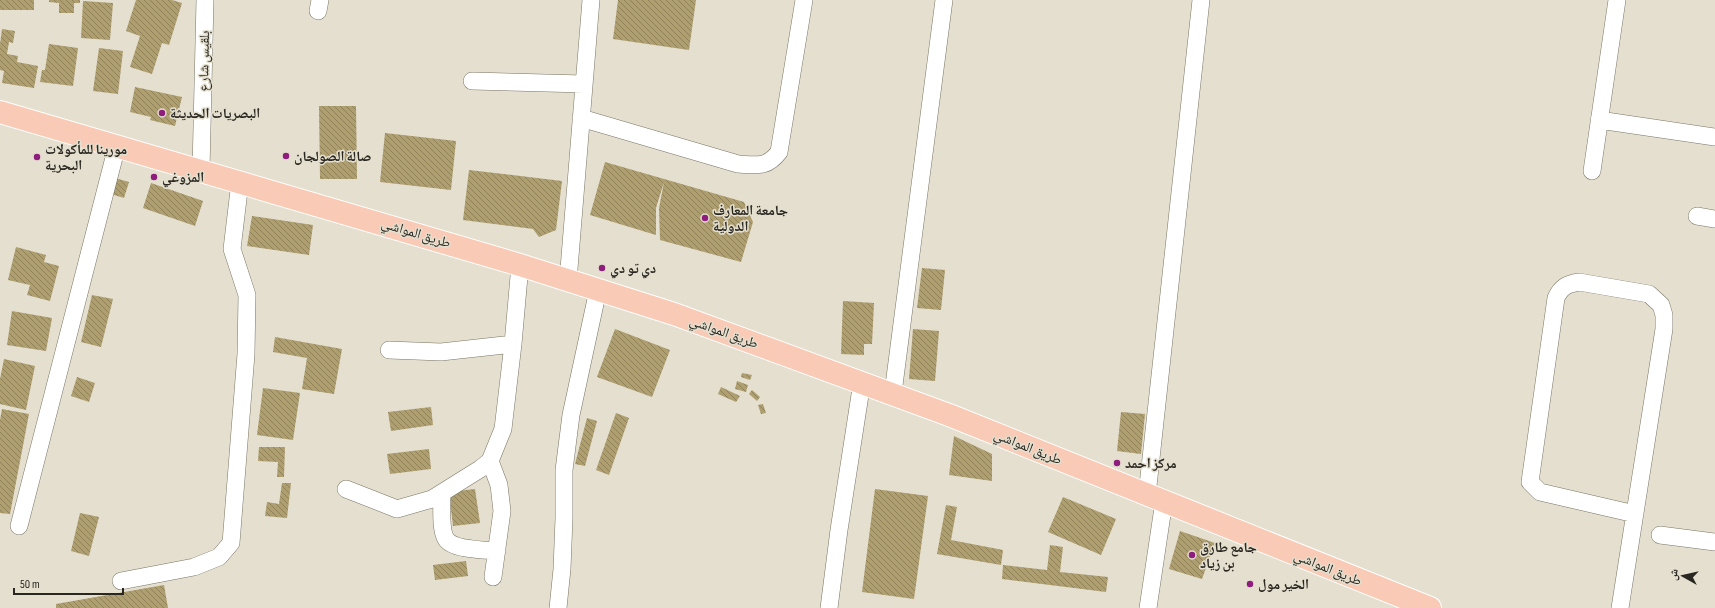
<svg xmlns="http://www.w3.org/2000/svg" width="1715" height="608" font-family="'Sofia Sans Condensed','Noto Naskh Arabic',sans-serif">
  <style>
    .building { fill: url(#building-back-hatch) }
    .lines { fill: none; stroke-linecap: round; stroke-linejoin: round }
    .street-casing { stroke: #7a7566; stroke-width: 18 }
    .primary-casing { stroke: #fff; stroke-width: 24 }
    .street { stroke: #fff; stroke-width: 17 }
    .primary { stroke: #f9cab5; stroke-width: 22 }
    .poi-dot { fill: #8f1d7d; stroke: #e4dfce; stroke-width: 1.5 }
    .labels { text-anchor: middle; dominant-baseline: central; stroke-width: 3; stroke-linejoin: round; paint-order: stroke }
    .street-label { font-size: 14px; fill: #2a2721; stroke: #e4dfce }
    .poi-label { font-size: 14px; font-weight: bold; fill: #2a2721; stroke: #e4dfce; text-anchor: start }
  </style>
  <defs>
    <pattern id="building-back-hatch" width="6" height="6" patternUnits="userSpaceOnUse"><rect width="6" height="6" fill="#af9e6e"/><path d="M-1 5l2 2M0 0l6 6M5-1l2 2" fill="none" stroke="#8f815a"/></pattern>
  </defs>
  <rect width="100%" height="100%" fill="#e4dfce"/>
  <path class="building" d="M 0,0 L 34,0 L 34,10 L 0,10 Z
    M 49,0 L 80,0 L 80,3 L 74,3 L 74,13 L 59,13 L 59,3 L 49,2 Z
    M 136,0 L 172,0 L 182,3 L 169,45 L 162,43 L 152,74 L 130,67 L 140,36 L 126,31 Z
    M 618,0 L 696,0 L 689,50 L 613,39 Z
    M 83,1 L 113,3 L 110,40 L 81,38 Z
    M 2,29 L 15,31 L 13,43 L 9,42 L 7,54 L 18,56 L 17,62 L 38,66 L 34,88 L 2,83 L 4,71 L 0,70 L 0,44 Z
    M 49,44 L 78,48 L 73,86 L 40,82 L 42,70 L 45,70 Z
    M 99,48 L 123,51 L 118,94 L 93,91 Z
    M 135,87 L 182,97 L 175,126 L 150,120 L 151,117 L 130,112 Z
    M 319,106 L 356,106 L 357,179 L 320,179 Z
    M 385,133 L 456,141 L 451,190 L 380,182 Z
    M 605,162 L 744,202 L 753,222 L 741,262 L 660,240 L 659,208 L 664,182 L 656,208 L 656,235 L 590,215 Z
    M 469,170 L 562,181 L 556,230 L 539,237 L 533,229 L 463,220 Z
    M 115,178 L 129,182 L 124,198 L 111,194 Z
    M 151,183 L 203,201 L 195,226 L 143,208 Z
    M 252,216 L 313,225 L 309,255 L 247,246 Z
    M 16,247 L 46,255 L 44,262 L 59,266 L 50,301 L 27,295 L 30,285 L 8,280 Z
    M 922,268 L 945,270 L 941,310 L 917,308 Z
    M 92,295 L 113,299 L 101,347 L 81,342 Z
    M 843,301 L 874,303 L 872,344 L 864,344 L 864,355 L 841,354 Z
    M 12,311 L 52,318 L 46,351 L 7,345 Z
    M 615,329 L 670,350 L 652,397 L 597,377 Z
    M 913,329 L 939,331 L 935,381 L 909,379 Z
    M 275,337 L 342,349 L 334,394 L 302,389 L 307,358 L 273,352 Z
    M 4,359 L 35,366 L 26,410 L 0,404 L 0,379 Z
    M 742,373 L 752,375 L 750,380 L 741,377 Z
    M 77,377 L 95,383 L 89,402 L 71,396 Z
    M 737,381 L 748,385 L 746,392 L 735,389 Z
    M 721,387 L 740,396 L 736,402 L 718,394 Z
    M 263,388 L 300,393 L 293,440 L 257,435 Z
    M 752,390 L 760,397 L 757,401 L 749,394 Z
    M 763,404 L 766,413 L 761,414 L 758,405 Z
    M 431,407 L 433,425 L 391,431 L 388,412 Z
    M 2,409 L 29,414 L 10,514 L 0,513 L 0,420 Z
    M 1121,412 L 1145,414 L 1141,454 L 1117,451 Z
    M 616,413 L 629,418 L 609,475 L 596,470 Z
    M 587,418 L 597,421 L 585,466 L 575,464 Z
    M 954,436 L 992,454 L 992,481 L 949,475 Z
    M 259,447 L 285,447 L 284,477 L 277,477 L 278,462 L 258,461 Z
    M 429,449 L 431,469 L 390,474 L 387,454 Z
    M 282,483 L 291,483 L 287,518 L 265,516 L 267,502 L 279,504 Z
    M 475,489 L 480,523 L 453,526 L 449,492 Z
    M 875,489 L 928,496 L 914,599 L 862,592 Z
    M 1063,497 L 1116,519 L 1101,555 L 1048,532 Z
    M 946,505 L 957,507 L 951,540 L 1003,550 L 1001,565 L 937,554 Z
    M 80,513 L 99,517 L 89,556 L 71,551 Z
    M 1180,531 L 1215,543 L 1202,579 L 1169,569 Z
    M 1050,545 L 1063,547 L 1060,572 L 1108,577 L 1106,592 L 1002,579 L 1003,565 L 1047,570 Z
    M 466,561 L 468,576 L 435,580 L 433,565 Z
    M 164,585 L 168,608 L 56,608 L 56,604 Z"/>
  <g class="lines">
    <g class="street-casing">
      <path id="street" d="M 318,11 L 320,0
        M 472,81 L 584,84
        M 581,118 L 738,164 C 757,165 767,168 779,152 L 804,0
        M 1599,120 L 1715,137
        M 201,170 L 205,0
        M 1592,171 L 1617,0
        M 1697,216 L 1715,219
        M 568,281 L 591,0
        M 389,350 L 441,352 L 513,344
        M 893,393 L 944,0
        M 490,461 L 499,485 L 502,511 L 493,577
        M 346,489 L 397,509 L 432,499 L 480,469 L 490,461 L 503,429 L 513,344 L 520,265
        M 442,493 C 442,504 440,530 446,539 C 453,550 485,550 497,551
        M 1147,495 L 1201,0
        M 19,526 L 117,146
        M 1660,535 L 1715,542
        M 121,581 L 194,567 L 219,557 L 231,543 L 246,354 L 247,295 L 232,249 L 240,182
        M 558,608 L 562,569 L 564,518 L 564,470 L 571,415 L 598,290
        M 829,608 L 839,530 L 862,382
        M 1148,608 L 1164,501
        M 1620,608 L 1664,329 L 1664,315 L 1661,305 L 1649,294 L 1579,282 C 1567,284 1561,287 1556,298 L 1530,482 L 1540,492 L 1635,514"/>
    </g>
    <g class="primary-casing">
      <path id="primary" d="M 0,112 L 520,265 L 674,314 L 949,415 L 1430,608"/>
    </g>
    <use href="#street" class="street"/>
    <use href="#primary" class="primary"/>
  </g>
  <g class="poi-dot">
    <circle cx="162" cy="113" r="4"/>
    <circle cx="286" cy="156" r="4"/>
    <circle cx="37" cy="157" r="4"/>
    <circle cx="154" cy="177" r="4"/>
    <circle cx="705" cy="218" r="4"/>
    <circle cx="602" cy="268" r="4"/>
    <circle cx="1117" cy="463" r="4"/>
    <circle cx="1192" cy="555" r="4"/>
    <circle cx="1250" cy="584" r="4"/>
  </g>
  <g class="labels">
    <g class="street-label">
      <text transform="translate(204 61) rotate(-89)">بلقيس شارع</text>
      <text transform="translate(416 233) rotate(17)">طريق المواشي</text>
      <text transform="translate(724 332) rotate(20)">طريق المواشي</text>
      <text transform="translate(1028 447) rotate(22)">طريق المواشي</text>
      <text transform="translate(1328 568) rotate(22)">طريق المواشي</text>
    </g>
    <g class="poi-label">
      <text x="170" y="113">البصريات الحديثة</text>
      <text x="45" y="149">مورينا للمأكولات<tspan x="45" dy="16">البحرية</tspan></text>
      <text x="294" y="156">صالة الصولجان</text>
      <text x="162" y="177">المزوغي</text>
      <text x="713" y="210">جامعة المعارف<tspan x="713" dy="16">الدولية</tspan></text>
      <text x="610" y="268">دي تو دي</text>
      <text x="1125" y="463">مركز احمد</text>
      <text x="1200" y="547">جامع طارق<tspan x="1200" dy="16">بن زياد</tspan></text>
      <text x="1258" y="584">الخير مول</text>
    </g>
  </g>
  <g transform="translate(1683 576) rotate(278)" stroke="#e4dfce" stroke-width="3" paint-order="stroke">
  <path d="M0-3L7 15L0 10L-7 15Z" fill="#2a2721"/>
  <text y="-6" font-size="11" font-weight="bold" text-anchor="middle" fill="#2a2721">ش</text>
  </g>
  <path d="M14 588v6h109v-6" fill="none" stroke="#2a2721" stroke-width="2"/>
  <text x="20" y="588" font-size="12" fill="#2a2721" stroke="#e4dfce" stroke-width="3" paint-order="stroke">50 m</text>
</svg>
